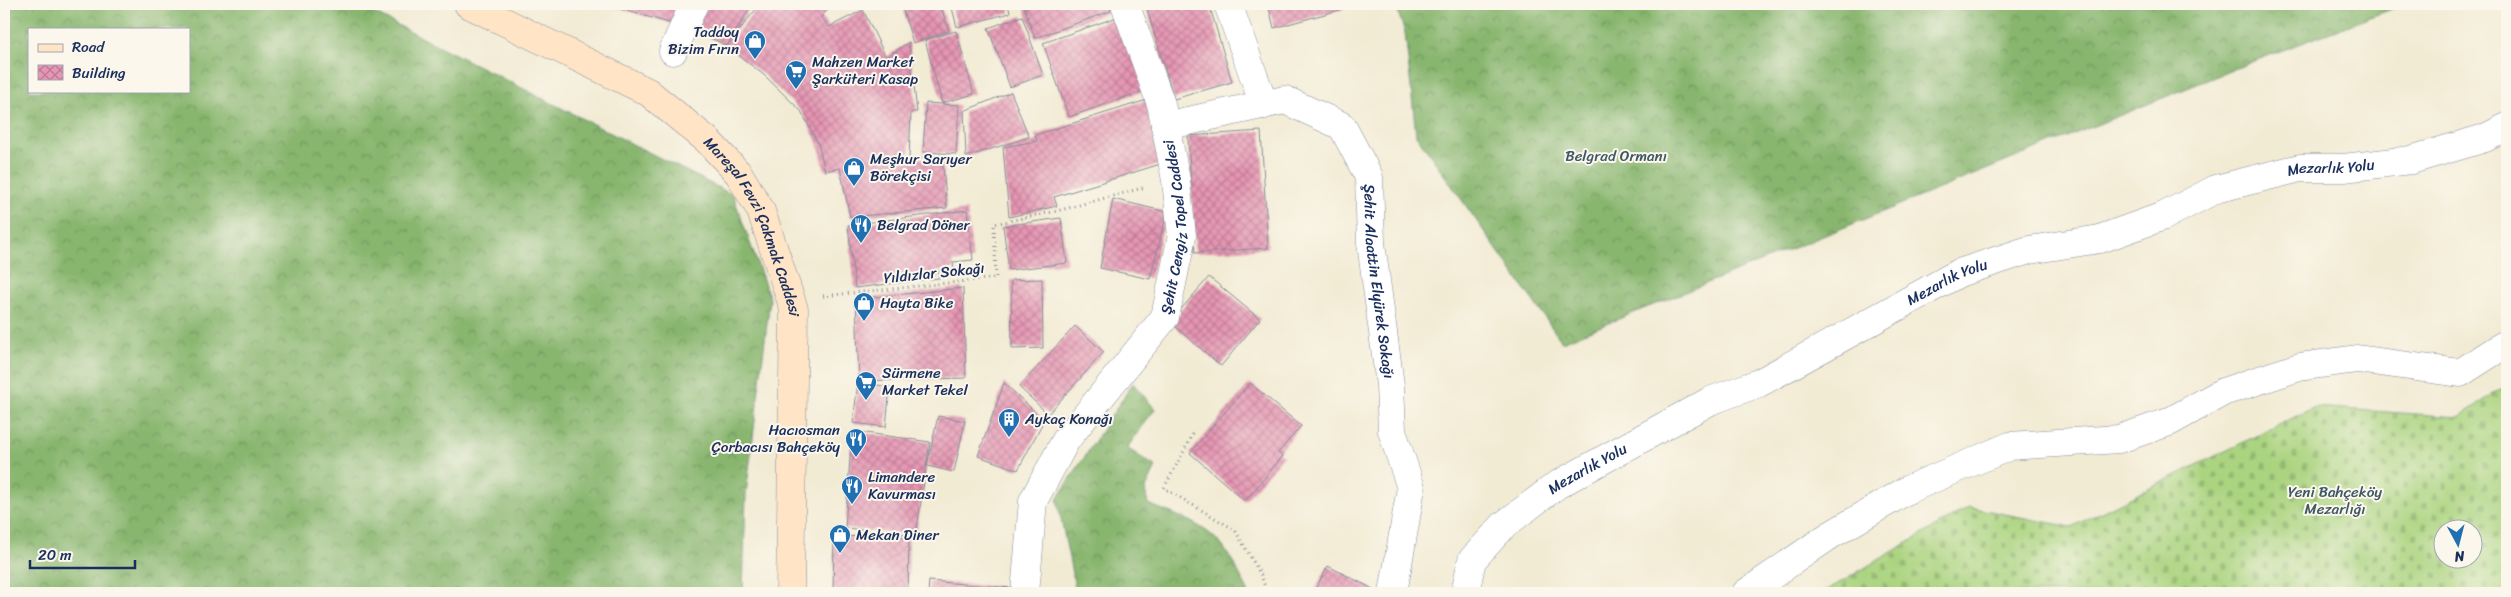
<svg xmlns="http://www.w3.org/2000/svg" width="2511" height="597" font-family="Sriracha,sans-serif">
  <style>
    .forest { fill: url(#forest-crowns); stroke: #527266; fill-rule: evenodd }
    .cemetery { fill: url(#cemetery-stones); stroke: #63826f; fill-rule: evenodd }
    .building { fill: url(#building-cross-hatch) }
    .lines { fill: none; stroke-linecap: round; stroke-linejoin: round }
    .street-casing { stroke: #868d99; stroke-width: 29 }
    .secondary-casing { stroke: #868d99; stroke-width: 29 }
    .path { stroke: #868d99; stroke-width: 3; stroke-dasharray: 1 4; stroke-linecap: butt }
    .street { stroke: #fff; stroke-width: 28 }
    .secondary { stroke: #ffe4c6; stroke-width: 28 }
    .labels { text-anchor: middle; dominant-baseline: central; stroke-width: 4; stroke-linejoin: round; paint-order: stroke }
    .poi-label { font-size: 15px; fill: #1b2f5e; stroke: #fbf7ec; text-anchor: start }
    .park-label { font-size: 15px; fill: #3f5866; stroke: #fbf7ec }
    .street-label { font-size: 15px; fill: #1b2f5e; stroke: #fbf7ec }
  </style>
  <defs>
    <pattern id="forest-crowns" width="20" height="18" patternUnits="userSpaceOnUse" patternTransform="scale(1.25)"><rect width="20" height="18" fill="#88b66e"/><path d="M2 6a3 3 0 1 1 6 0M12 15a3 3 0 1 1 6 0" fill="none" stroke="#6e945e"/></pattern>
    <pattern id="cemetery-stones" width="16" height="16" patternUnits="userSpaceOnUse" patternTransform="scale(1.25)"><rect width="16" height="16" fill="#abd480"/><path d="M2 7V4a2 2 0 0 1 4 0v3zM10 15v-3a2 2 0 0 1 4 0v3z" fill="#93b671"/></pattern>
    <pattern id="building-cross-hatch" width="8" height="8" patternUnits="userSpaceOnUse" patternTransform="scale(1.25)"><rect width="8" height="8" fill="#e695b2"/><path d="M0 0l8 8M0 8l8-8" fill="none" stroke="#ba7a94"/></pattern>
  </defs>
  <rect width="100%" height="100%" fill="#fbf7ec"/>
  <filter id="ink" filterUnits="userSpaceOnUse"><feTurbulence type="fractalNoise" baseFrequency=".02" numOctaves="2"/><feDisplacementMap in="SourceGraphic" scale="10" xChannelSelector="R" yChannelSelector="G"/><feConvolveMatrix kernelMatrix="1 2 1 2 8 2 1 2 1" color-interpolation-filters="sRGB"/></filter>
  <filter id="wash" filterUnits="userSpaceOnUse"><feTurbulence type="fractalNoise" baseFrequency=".0096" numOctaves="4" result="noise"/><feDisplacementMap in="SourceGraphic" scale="20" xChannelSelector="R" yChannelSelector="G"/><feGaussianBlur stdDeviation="1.12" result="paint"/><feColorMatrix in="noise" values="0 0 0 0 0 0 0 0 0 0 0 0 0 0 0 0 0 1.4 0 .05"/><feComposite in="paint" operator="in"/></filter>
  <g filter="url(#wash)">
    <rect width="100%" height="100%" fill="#f2ebd4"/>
    <path class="forest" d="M 4,4 L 356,4 L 733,195 L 770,299 L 746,494 L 743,593 L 4,593 ZM 29,29 L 189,29 L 189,91 L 29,91 Z
      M 1395,4 L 2405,4 L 2249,63 L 1562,342 L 1416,135 L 1405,32 Z
      M 1133,383 L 1155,409 L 1127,448 L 1156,467 L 1145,490 L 1148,504 C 1170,513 1196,521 1214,537 C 1228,549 1241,577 1249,593 L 1076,593 L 1057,499 Z"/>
    <path class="cemetery" d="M 2507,385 L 2507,593 L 1822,593 L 1969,507 L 2071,527 L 2315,407 L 2459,417 ZM 2444,530 L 2474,530 L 2474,560 L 2444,560 Z"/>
    <g id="blocks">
      <path class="building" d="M 616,4 L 687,4 L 676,25 L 614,7 Z
        M 700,4 L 752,4 L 727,46 L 691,28 Z
        M 760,4 L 826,4 L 828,9 L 821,17 L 829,27 L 863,10 L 886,57 L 909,42 L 917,112 L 911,112 L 909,159 L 942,157 L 947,208 L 850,217 L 840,168 L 825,171 L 818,143 L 801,111 L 765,76 L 727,46 Z
        M 901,4 L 940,4 L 949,31 L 913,43 Z
        M 951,4 L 1008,4 L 1010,13 L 957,27 Z
        M 1023,4 L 1109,4 L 1111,11 L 1035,38 Z
        M 1153,4 L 1209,4 L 1232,82 L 1174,99 L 1146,6 Z
        M 1268,4 L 1341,4 L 1343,9 L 1274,28 Z
        M 1123,15 L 1149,89 L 1069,117 L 1043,43 Z
        M 1022,16 L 1043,75 L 1010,87 L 988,28 Z
        M 956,31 L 974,94 L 942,103 L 925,40 Z
        M 1011,92 L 1029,137 L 966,157 L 964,111 Z
        M 1147,100 L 1167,162 L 1054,197 L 1057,206 L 1009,217 L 1003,147 L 1037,141 L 1035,135 Z
        M 926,103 L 959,105 L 956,154 L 923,152 Z
        M 1261,131 L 1268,248 L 1195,253 L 1188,136 Z
        M 1113,199 L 1167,212 L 1150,279 L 1100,268 Z
        M 967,210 L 973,260 L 953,262 L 954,269 L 938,271 L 939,278 L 855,288 L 848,225 Z
        M 1061,218 L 1067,263 L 1009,270 L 1003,226 Z
        M 1209,277 L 1260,319 L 1221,366 L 1170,322 Z
        M 1042,279 L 1043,348 L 1012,349 L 1011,280 Z
        M 963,288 L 966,378 L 859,381 L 856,299 Z
        M 1075,326 L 1104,352 L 1048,414 L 1019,387 Z
        M 858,382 L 890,387 L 886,427 L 853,423 Z
        M 1004,383 L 1044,420 L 1018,470 L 978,456 Z
        M 1250,383 L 1301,426 L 1278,453 L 1283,456 L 1245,501 L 1190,453 Z
        M 938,416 L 965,421 L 954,472 L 927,466 Z
        M 852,431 L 930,442 L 916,535 L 845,528 Z
        M 834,536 L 909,538 L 908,593 L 833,593 Z
        M 1328,566 L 1373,589 L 1371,593 L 1313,593 Z
        M 929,581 L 1011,588 L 1011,593 L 928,593 Z"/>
    </g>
  </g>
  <g filter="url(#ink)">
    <use href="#blocks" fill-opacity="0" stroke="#868d99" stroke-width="1"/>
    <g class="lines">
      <g class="street-casing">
        <g id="street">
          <path d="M 1228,4 L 1264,105"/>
          <path d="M 673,51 L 694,4"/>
          <path id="s1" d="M 1165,126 L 1285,100 L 1342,126 L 1369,177 L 1371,243 L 1390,385 L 1392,431 L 1411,488 L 1393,593"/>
          <path id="s2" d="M 1025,593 L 1033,501 L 1066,440 L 1165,317 L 1182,236 L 1176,180 L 1161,104 L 1125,4"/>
          <path id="s3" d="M 1465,593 L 1472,560 L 1504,525 L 1557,485 L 1710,401 L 1759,383 L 1959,273 L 2029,250 L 2100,239 L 2164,216 L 2216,189 L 2300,168 L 2344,168 L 2411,160 L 2485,138 L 2507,127"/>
          <path d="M 1746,593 L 1829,536 L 1909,489 L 2010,446 L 2119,439 L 2169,422 L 2223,392 L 2299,367 L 2357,359 L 2460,373 L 2507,343"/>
        </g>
      </g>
      <g class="secondary-casing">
        <g id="secondary">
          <path id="s4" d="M 468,4 L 648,92 L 707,140 L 739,174 L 761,211 L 794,309 L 790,593"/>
        </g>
      </g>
      <path class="path" d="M 823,296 L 996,278 L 994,224 L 1057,211 L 1146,187
        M 1193,434 L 1164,488 L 1235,530 L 1261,575 L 1267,593"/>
      <use href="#street" class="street"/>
      <use href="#secondary" class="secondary"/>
    </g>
  </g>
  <defs>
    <g id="shop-pin" transform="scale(1.125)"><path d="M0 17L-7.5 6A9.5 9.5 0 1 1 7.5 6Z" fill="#1f6fb2" stroke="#fbf7ec"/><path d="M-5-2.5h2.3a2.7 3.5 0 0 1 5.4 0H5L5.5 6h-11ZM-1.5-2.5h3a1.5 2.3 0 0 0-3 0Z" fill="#fff"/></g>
    <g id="supermarket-pin" transform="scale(1.125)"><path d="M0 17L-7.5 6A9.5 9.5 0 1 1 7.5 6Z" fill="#1f6fb2" stroke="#fbf7ec"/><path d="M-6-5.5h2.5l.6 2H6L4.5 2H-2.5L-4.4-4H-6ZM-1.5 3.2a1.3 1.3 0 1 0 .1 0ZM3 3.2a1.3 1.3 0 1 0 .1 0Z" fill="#fff"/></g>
    <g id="restaurant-pin" transform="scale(1.125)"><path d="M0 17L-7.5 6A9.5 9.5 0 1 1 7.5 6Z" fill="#1f6fb2" stroke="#fbf7ec"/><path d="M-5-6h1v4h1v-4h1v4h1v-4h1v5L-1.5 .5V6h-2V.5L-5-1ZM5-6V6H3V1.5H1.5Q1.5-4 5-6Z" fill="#fff"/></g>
    <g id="building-pin" transform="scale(1.125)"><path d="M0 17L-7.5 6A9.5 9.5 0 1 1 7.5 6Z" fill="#1f6fb2" stroke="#fbf7ec"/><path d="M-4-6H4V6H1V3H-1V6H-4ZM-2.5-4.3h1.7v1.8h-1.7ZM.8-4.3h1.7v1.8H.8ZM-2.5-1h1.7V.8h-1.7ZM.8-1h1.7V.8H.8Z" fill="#fff"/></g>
  </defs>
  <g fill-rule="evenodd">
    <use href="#shop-pin" x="755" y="41"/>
    <use href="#supermarket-pin" x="796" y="71"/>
    <use href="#shop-pin" x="854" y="168"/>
    <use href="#restaurant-pin" x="861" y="225"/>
    <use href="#shop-pin" x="864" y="303"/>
    <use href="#supermarket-pin" x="866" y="382"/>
    <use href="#building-pin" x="1009" y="419"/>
    <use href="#restaurant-pin" x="856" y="439"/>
    <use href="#restaurant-pin" x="852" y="486"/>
    <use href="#shop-pin" x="840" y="535"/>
  </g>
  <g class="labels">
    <g class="poi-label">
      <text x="739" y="32" text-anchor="end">Taddoy<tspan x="739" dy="17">Bizim Fırın</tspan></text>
      <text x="812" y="62">Mahzen Market<tspan x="812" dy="17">Şarküteri Kasap</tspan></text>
      <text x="870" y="159">Meşhur Sarıyer<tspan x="870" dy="17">Börekçisi</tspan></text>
      <text x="877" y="225">Belgrad Döner</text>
      <text x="880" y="303">Hayta Bike</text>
      <text x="882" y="373">Sürmene<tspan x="882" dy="17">Market Tekel</tspan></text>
      <text x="1025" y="419">Aykaç Konağı</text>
      <text x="840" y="430" text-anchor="end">Hacıosman<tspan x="840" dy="17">Çorbacısı Bahçeköy</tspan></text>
      <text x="868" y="477">Limandere<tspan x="868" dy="17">Kavurması</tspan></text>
      <text x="856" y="535">Mekan Diner</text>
    </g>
    <g class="park-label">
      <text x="1616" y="156">Belgrad Ormanı</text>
      <text x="2335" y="492">Yeni Bahçeköy<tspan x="2335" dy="17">Mezarlığı</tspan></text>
    </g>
    <g class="street-label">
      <text stroke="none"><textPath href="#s3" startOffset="992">Mezarlık Yolu</textPath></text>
      <text stroke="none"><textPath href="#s2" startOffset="411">Şehit Cengiz Topel Caddesi</textPath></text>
      <text stroke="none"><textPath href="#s4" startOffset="376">Mareşal Fevzi Çakmak Caddesi</textPath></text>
      <text transform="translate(934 273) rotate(-6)">Yıldızlar Sokağı</text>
      <text stroke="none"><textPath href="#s1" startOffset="348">Şehit Alaattin Elyürek Sokağı</textPath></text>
      <text stroke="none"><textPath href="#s3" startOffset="588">Mezarlık Yolu</textPath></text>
      <text stroke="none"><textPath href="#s3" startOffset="182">Mezarlık Yolu</textPath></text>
    </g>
  </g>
  <rect width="2511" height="597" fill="none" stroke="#fbf7ec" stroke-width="20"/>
  <rect x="28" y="28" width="162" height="65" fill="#fbf7ec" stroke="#a1a7b3"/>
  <rect x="38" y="44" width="25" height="8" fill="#ffe4c6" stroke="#a1a7b3"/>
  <text x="72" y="52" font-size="15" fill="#1b2f5e">Road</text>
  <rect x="38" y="65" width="25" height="15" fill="url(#building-cross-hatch)" stroke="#a1a7b3"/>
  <text x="72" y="78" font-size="15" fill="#1b2f5e">Building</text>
  <g transform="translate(2458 544) rotate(173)"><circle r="24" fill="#fbf7ec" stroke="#a1a7b3"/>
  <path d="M0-4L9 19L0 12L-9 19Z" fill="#1f6fb2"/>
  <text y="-8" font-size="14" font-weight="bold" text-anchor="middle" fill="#1b2f5e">N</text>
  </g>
  <path d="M30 560v8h105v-8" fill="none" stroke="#1b2f5e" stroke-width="2.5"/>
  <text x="38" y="560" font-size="15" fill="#1b2f5e" stroke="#fbf7ec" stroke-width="4" paint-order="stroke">20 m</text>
</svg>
